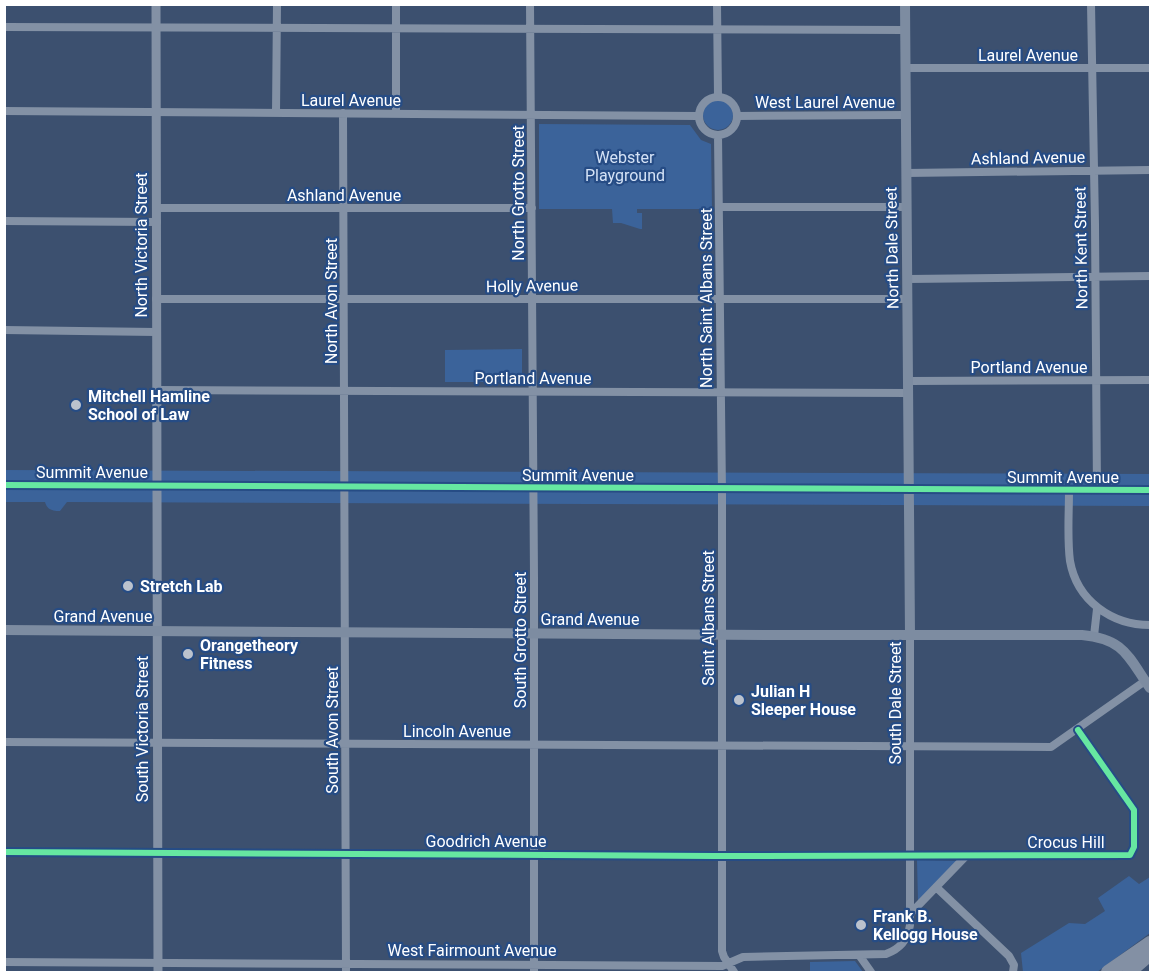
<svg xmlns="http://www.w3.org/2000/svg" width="1155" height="977" font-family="Roboto,sans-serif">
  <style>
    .green { fill: #3b639a }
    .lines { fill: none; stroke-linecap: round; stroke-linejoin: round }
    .minor { stroke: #8391a5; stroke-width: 8 }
    .tertiary { stroke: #8391a5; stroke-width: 9 }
    .secondary { stroke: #7d8ca1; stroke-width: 10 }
    .motorway { stroke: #8390a4; stroke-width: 14 }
    .cycleway-casing { stroke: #264c85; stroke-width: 10 }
    .cycleway { stroke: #66e7a1; stroke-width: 6 }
    .poi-dot { fill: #bbc2cd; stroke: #264c85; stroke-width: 2 }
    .labels { text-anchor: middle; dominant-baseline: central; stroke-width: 4.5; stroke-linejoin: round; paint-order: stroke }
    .street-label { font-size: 16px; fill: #fff; stroke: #264c85 }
    .park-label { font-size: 16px; fill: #d4e2f6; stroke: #264c85 }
    .poi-label { font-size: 16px; font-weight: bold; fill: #fff; stroke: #264c85; text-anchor: start }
  </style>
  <rect width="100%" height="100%" fill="#3c506f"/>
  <path class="green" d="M703 115a15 15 0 1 1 30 0a15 15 0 1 1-30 0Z
    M 539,124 L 690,125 L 701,140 L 711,144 L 712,209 L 637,209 L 637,213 L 642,213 L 642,229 L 640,229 L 621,223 L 613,223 L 612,209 L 539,209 Z
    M 522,349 L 522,382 L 445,382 L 445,350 Z
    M 4,470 L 1150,474 L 1150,506 L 67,502 L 60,511 C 53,511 47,510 45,502 L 5,502 Z
    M 917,860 L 957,861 L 918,901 Z
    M 1129,876 L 1139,884 L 1150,877 L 1150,933 L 1097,972 L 1023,972 L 1021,953 L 1069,923 L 1085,924 L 1105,911 L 1098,898 Z
    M 855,961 L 863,972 L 810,972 L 810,962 Z"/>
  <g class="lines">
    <path class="minor" d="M 396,4 L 396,113
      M 530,4 L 534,577 L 534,972
      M 717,4 L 718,96
      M 1091,4 L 1095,224 L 1097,490
      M 4,27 L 905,30
      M 905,68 L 1150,68
      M699 116a19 19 0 1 1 38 0a19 19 0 1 1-38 0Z
      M 4,111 L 698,116
      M 276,113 L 277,4
      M 343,113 L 346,972
      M 737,116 L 906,115
      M 718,135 L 722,494 L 722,951 L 724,957 L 734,972
      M 906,173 L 1150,170
      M 719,207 L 907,207
      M 156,208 L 532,208
      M 4,221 L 157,222
      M 908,279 L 1150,276
      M 156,299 L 908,299
      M 4,330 L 156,332
      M 909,381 L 1150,380
      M 157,390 L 909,393
      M 1069,491 C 1069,514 1067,538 1070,561 C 1077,601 1112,625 1150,625
      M 1094,636 L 1097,609
      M 4,742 L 1051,747 L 1145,681
      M 4,852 L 714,856 L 1130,855 L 1134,847 L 1134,810 L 1078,730
      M 936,887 L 1009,956 L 1014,965 L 1013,972
      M 910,914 L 966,856
      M 859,955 L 871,972
      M 4,962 L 722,966 L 743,957 L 886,954 C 900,949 908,939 910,925 L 910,635"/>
    <path class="tertiary" d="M 156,4 L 158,972
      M 4,485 L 1150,490"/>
    <path class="secondary" d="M 905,4 L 910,635
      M 4,630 L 763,635 L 1082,635 C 1125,639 1128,657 1150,688"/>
    <path class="motorway" d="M 1108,972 L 1150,943
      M 1129,972 L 1150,954"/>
    <g class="cycleway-casing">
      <path id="cycleway" d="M 4,485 L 1150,490
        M 4,852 L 714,856 L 1130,855 L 1134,847 L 1134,810 L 1078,730"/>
    </g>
    <use href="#cycleway" class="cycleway"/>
  </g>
  <g class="poi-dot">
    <circle cx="76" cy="405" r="6"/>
    <circle cx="128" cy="586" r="6"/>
    <circle cx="188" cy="654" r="6"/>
    <circle cx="739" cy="700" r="6"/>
    <circle cx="861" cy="925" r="6"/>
  </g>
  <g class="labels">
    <g class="street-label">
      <text x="1028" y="55">Laurel Avenue</text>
      <text x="351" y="100">Laurel Avenue</text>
      <text x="825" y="102">West Laurel Avenue</text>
      <text transform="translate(1028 158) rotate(-1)">Ashland Avenue</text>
      <text transform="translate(518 193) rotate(-90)">North Grotto Street</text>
      <text x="344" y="195">Ashland Avenue</text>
      <text transform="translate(141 245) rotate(-90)">North Victoria Street</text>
      <text transform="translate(892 248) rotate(-91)">North Dale Street</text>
      <text transform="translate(1081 248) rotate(-91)">North Kent Street</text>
      <text transform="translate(532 286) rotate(-1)">Holly Avenue</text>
      <text transform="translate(706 298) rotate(-90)">North Saint Albans Street</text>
      <text transform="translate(331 301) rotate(-90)">North Avon Street</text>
      <text x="1029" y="367">Portland Avenue</text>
      <text x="533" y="378">Portland Avenue</text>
      <text x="92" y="472">Summit Avenue</text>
      <text x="578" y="475">Summit Avenue</text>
      <text x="1063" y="477">Summit Avenue</text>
      <text x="103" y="616">Grand Avenue</text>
      <text transform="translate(708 618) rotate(-90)">Saint Albans Street</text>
      <text x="590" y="619">Grand Avenue</text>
      <text transform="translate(520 640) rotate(-90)">South Grotto Street</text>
      <text transform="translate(895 703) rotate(-90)">South Dale Street</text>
      <text transform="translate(142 729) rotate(-90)">South Victoria Street</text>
      <text transform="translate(332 730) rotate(-90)">South Avon Street</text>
      <text x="457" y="731">Lincoln Avenue</text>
      <text x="486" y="841">Goodrich Avenue</text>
      <text x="1066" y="842">Crocus Hill</text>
      <text x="472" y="950">West Fairmount Avenue</text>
    </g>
    <g class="park-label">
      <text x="625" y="157">Webster<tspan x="625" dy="18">Playground</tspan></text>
    </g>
    <g class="poi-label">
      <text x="88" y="396">Mitchell Hamline<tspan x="88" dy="18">School of Law</tspan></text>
      <text x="140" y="586">Stretch Lab</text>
      <text x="200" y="645">Orangetheory<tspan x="200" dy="18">Fitness</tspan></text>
      <text x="751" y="691">Julian H<tspan x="751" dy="18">Sleeper House</tspan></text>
      <text x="873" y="916">Frank B.<tspan x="873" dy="18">Kellogg House</tspan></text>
    </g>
  </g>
  <rect width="1155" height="977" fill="none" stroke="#ffffff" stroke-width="12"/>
</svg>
